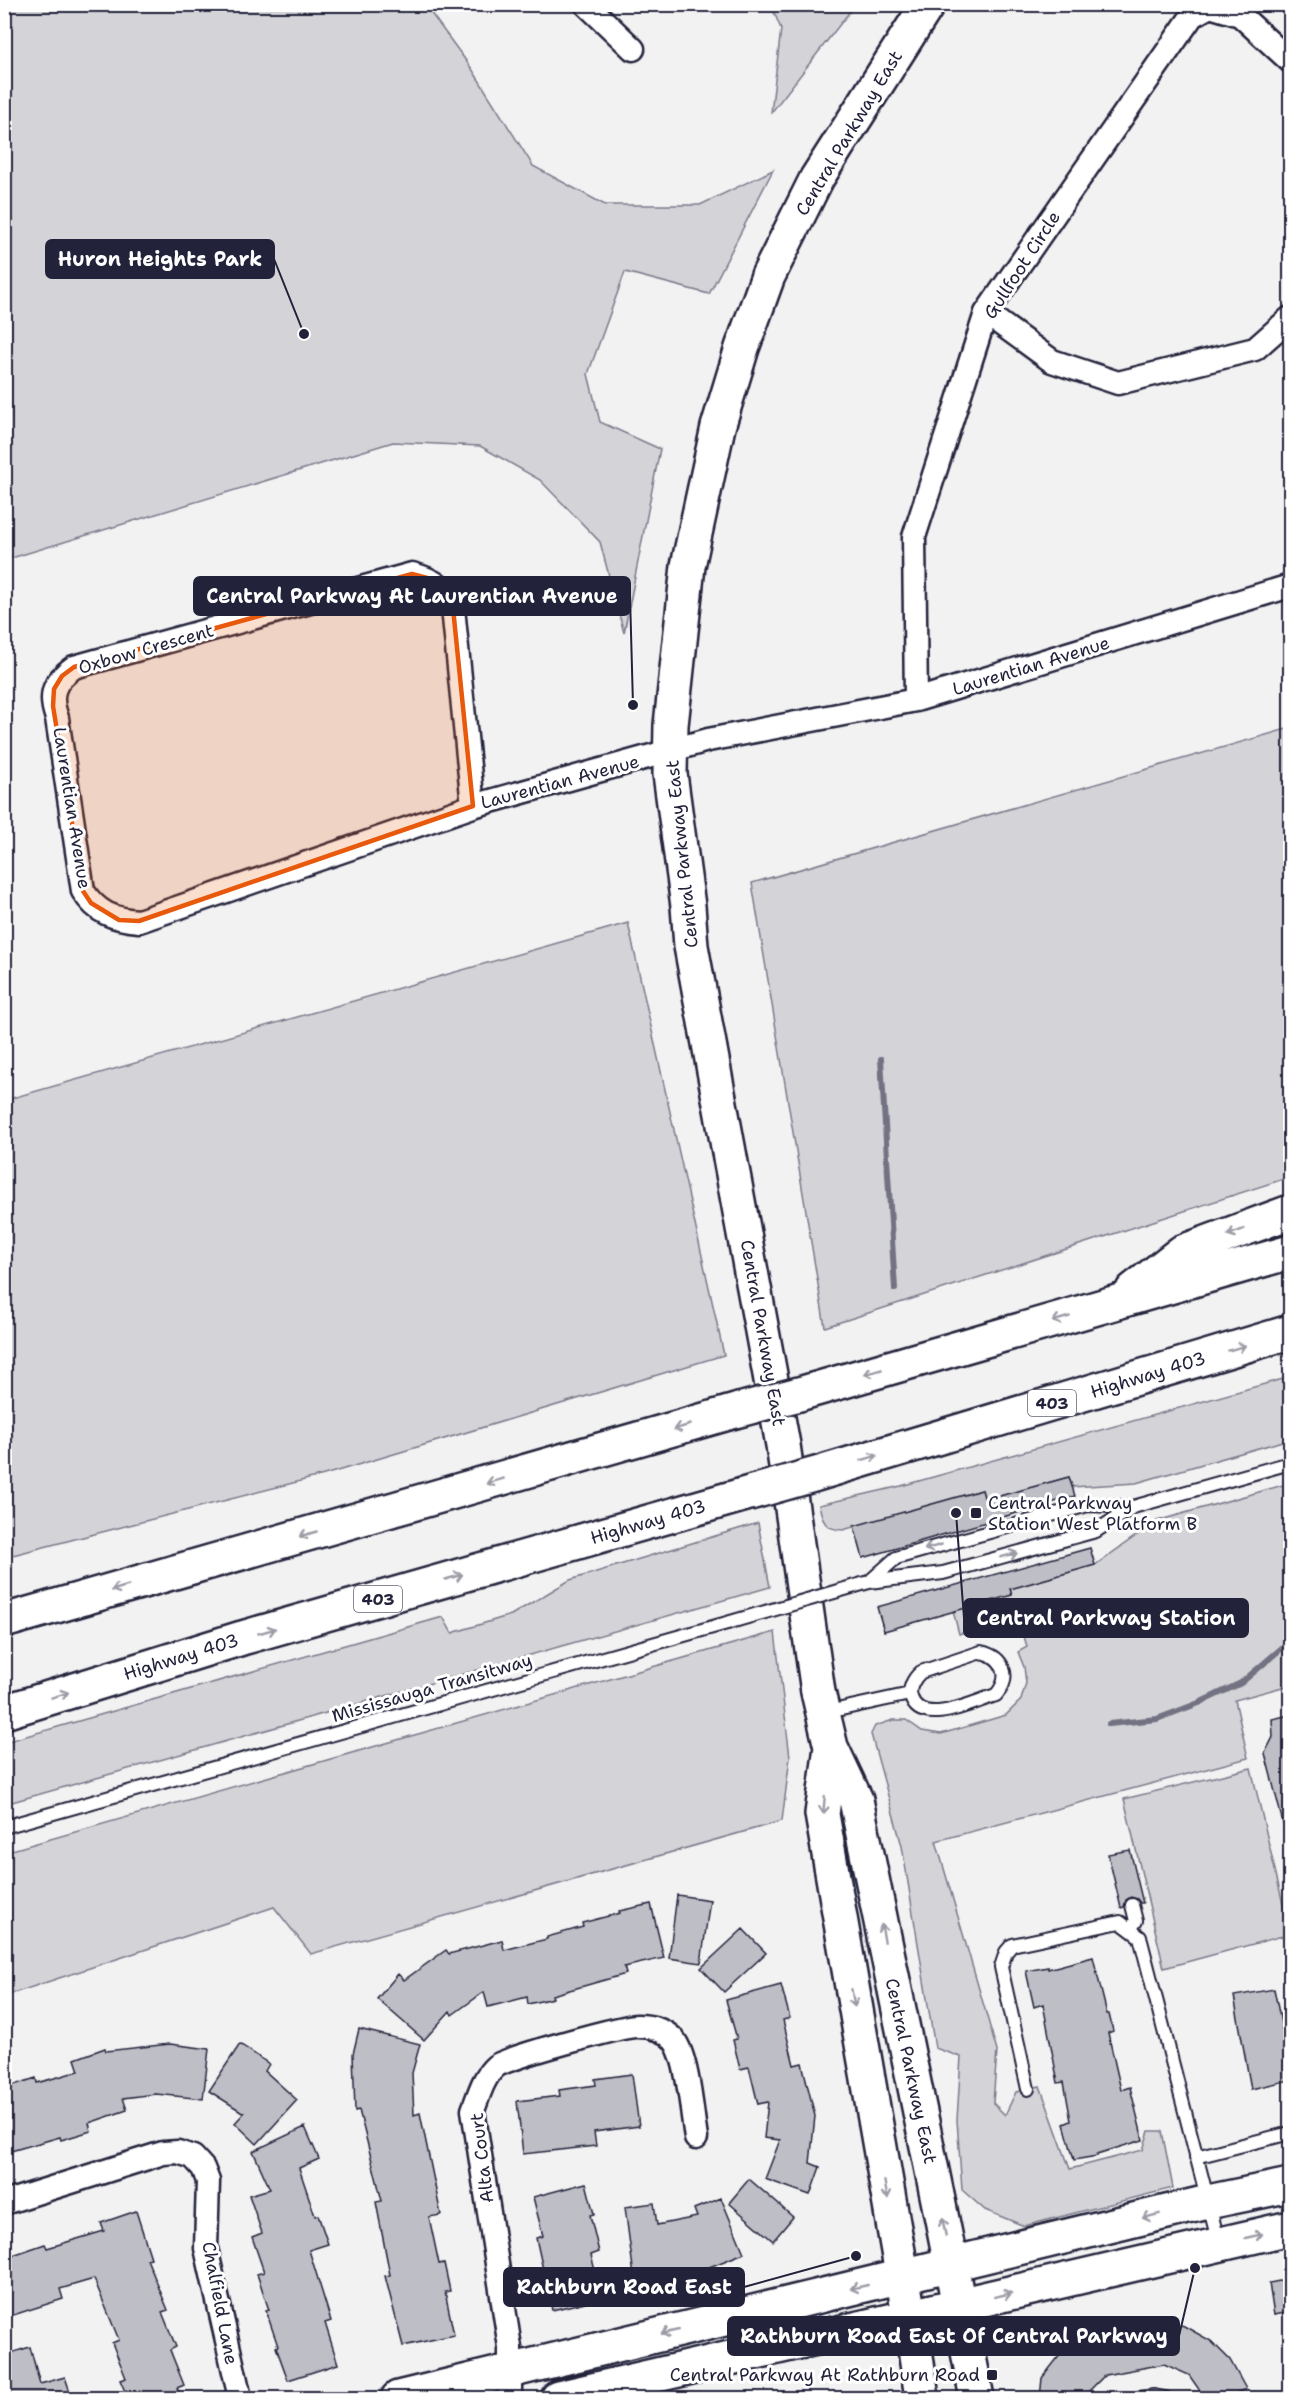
<svg xmlns="http://www.w3.org/2000/svg" width="1295" height="2403" font-family="'Shantell Sans',sans-serif">
  <style>
    .green { fill: #d3d3d8; stroke: #7a7a8a; stroke-width: 1.5 }
    .lines { fill: none; stroke-linecap: round; stroke-linejoin: round }
    .stream { stroke: #727282; stroke-width: 6 }
    .building { fill: #bebec6; stroke: #22223b; stroke-width: 1.5 }
    .lane-casing { stroke: #22223b; stroke-width: 16 }
    .street-casing { stroke: #22223b; stroke-width: 27 }
    .secondary-casing { stroke: #22223b; stroke-width: 38 }
    .highway-casing { stroke: #22223b; stroke-width: 38 }
    .lane { stroke: #fff; stroke-width: 12 }
    .street { stroke: #fff; stroke-width: 22 }
    .secondary { stroke: #fff; stroke-width: 33 }
    .highway { stroke: #fff; stroke-width: 33 }
    .lane-bridge-casing { stroke: #22223b; stroke-width: 16; stroke-linecap: butt }
    .highway-bridge-casing { stroke: #22223b; stroke-width: 38; stroke-linecap: butt }
    .lane-bridge { stroke: #fff; stroke-width: 12 }
    .highway-bridge { stroke: #fff; stroke-width: 33 }
    .oneway { stroke: #9c9ca7 }
    .marked { fill: #e8590c; fill-opacity: 0.2; stroke: #e8590c; stroke-width: 4.5; stroke-linejoin: round }
    .poi-dot { fill: #22223b; stroke: #fff; stroke-width: 2 }
    .labels { text-anchor: middle; dominant-baseline: central; stroke-width: 6; stroke-linejoin: round; paint-order: stroke }
    .shield { fill: #fff; stroke: #646476; stroke-width: 1.5 }
    .shield-label { font-size: 16px; font-weight: bold; fill: #22223b }
    .street-label { font-size: 18px; fill: #22223b; stroke: #fff }
    .poi-label { font-size: 18px; fill: #22223b; stroke: #fff; text-anchor: start }
    .leader { fill: none; stroke: #22223b; stroke-width: 2 }
    .callout-dot { fill: #22223b; stroke: #fff; stroke-width: 2 }
    .callout { fill: #22223b; stroke: #22223b; stroke-width: 2 }
    .callout-label { font-size: 20px; text-anchor: middle; font-weight: bold; fill: #fff }
  </style>
  <rect width="100%" height="100%" fill="#f2f2f3"/>
  <filter id="ink" filterUnits="userSpaceOnUse"><feTurbulence type="fractalNoise" baseFrequency=".0167" numOctaves="2"/><feDisplacementMap in="SourceGraphic" scale="12" xChannelSelector="R" yChannelSelector="G"/><feConvolveMatrix kernelMatrix="1 2 1 2 8 2 1 2 1" color-interpolation-filters="sRGB"/></filter>
  <g filter="url(#ink)">
    <path class="green" d="M 4,5 L 425,5 L 472,69 L 533,166 L 605,205 L 700,205 L 773,170 L 709,294 L 625,272 L 588,374 L 600,422 L 660,449 L 624,633 L 600,542 L 540,480 L 480,446 L 393,442 L 5,560 Z
      M 771,5 L 855,5 L 771,113 L 781,29 Z
      M 1290,728 L 1290,1177 L 825,1327 L 752,883 Z
      M 628,923 L 724,1355 L 324,1475 L 5,1557 L 5,1100 Z
      M 1290,1377 L 1290,1439 L 1136,1483 L 1072,1487 L 1069,1477 L 985,1500 L 982,1490 L 843,1530 C 824,1529 823,1522 819,1505 L 901,1486 Z
      M 1290,1483 L 1290,1685 L 1235,1700 L 1248,1758 L 936,1841 L 997,2051 L 993,2103 L 1005,2115 L 1016,2092 L 1040,2086 L 1070,2169 L 1143,2150 L 1149,2131 L 1162,2131 L 1173,2188 L 1024,2226 L 985,2210 L 962,2190 L 957,2120 L 961,2057 L 935,2048 L 902,1846 L 871,1734 L 875,1726 L 893,1720 L 906,1720 L 922,1731 L 941,1734 L 1006,1715 L 1021,1700 L 1026,1683 L 1024,1667 L 1018,1652 L 1027,1647 L 1019,1618 L 994,1626 L 992,1631 L 974,1629 L 959,1634 L 953,1611 L 1012,1595 L 1010,1589 L 1095,1565 L 1157,1521 Z
      M 758,1523 L 770,1587 L 5,1804 L 5,1742 L 443,1617 L 452,1633 L 511,1615 L 570,1580 Z
      M 775,1632 L 790,1757 L 782,1821 L 311,1954 L 274,1907 L 5,1996 L 5,1852 Z
      M 1251,1768 L 1290,1934 L 1164,1968 L 1124,1799 Z"/>
    <g class="lines">
      <path class="stream" d="M 881,1059 L 895,1289
        M 1109,1724 L 1157,1719 L 1199,1703 L 1241,1683 L 1290,1641"/>
    </g>
    <path class="building" d="M 1069,1477 L 1075,1496 L 863,1558 L 854,1526 L 982,1490 L 985,1500 Z
      M 1090,1548 L 1095,1565 L 1010,1589 L 1012,1595 L 884,1631 L 877,1607 Z
      M 1290,1715 L 1290,1830 L 1285,1831 L 1265,1753 L 1273,1737 L 1272,1719 Z
      M 1130,1850 L 1143,1903 L 1140,1903 L 1137,1899 L 1131,1897 L 1126,1900 L 1124,1907 L 1121,1908 L 1108,1854 Z
      M 677,1895 L 710,1900 L 701,1963 L 669,1958 Z
      M 651,1904 L 664,1958 L 624,1967 L 626,1974 L 552,1995 L 553,1998 L 528,2004 L 527,1997 L 488,2007 L 484,1992 L 452,2015 L 450,2011 L 424,2040 L 377,1999 L 398,1974 L 404,1980 L 446,1950 L 449,1954 L 502,1940 L 504,1950 L 547,1939 L 547,1937 L 583,1927 L 582,1923 L 620,1913 L 619,1911 Z
      M 743,1929 L 766,1953 L 724,1992 L 701,1968 Z
      M 1093,1957 L 1107,2014 L 1109,2014 L 1113,2031 L 1108,2033 L 1121,2090 L 1130,2087 L 1143,2140 L 1097,2154 L 1097,2156 L 1074,2160 L 1064,2124 L 1071,2121 L 1064,2082 L 1058,2083 L 1043,2004 L 1034,2007 L 1026,1971 L 1048,1967 L 1048,1969 Z
      M 781,1985 L 790,2018 L 783,2020 L 794,2065 L 802,2063 L 815,2116 L 810,2163 L 820,2167 L 810,2195 L 765,2179 L 780,2140 L 764,2138 L 768,2102 L 758,2104 L 749,2067 L 740,2069 L 733,2040 L 737,2039 L 726,2000 Z
      M 1274,1989 L 1290,2066 L 1290,2080 L 1251,2089 L 1234,1996 Z
      M 359,2029 L 420,2044 L 412,2073 L 414,2115 L 420,2113 L 441,2215 L 429,2217 L 439,2264 L 444,2263 L 450,2291 L 445,2292 L 454,2335 L 403,2346 L 385,2276 L 390,2275 L 376,2202 L 382,2201 L 359,2110 L 355,2111 L 353,2054 Z
      M 170,2044 L 209,2049 L 203,2099 L 156,2094 L 123,2098 L 127,2110 L 89,2123 L 91,2131 L 61,2140 L 60,2137 L 4,2153 L 4,2088 L 36,2078 L 37,2083 L 79,2071 L 75,2059 L 105,2048 L 106,2051 Z
      M 240,2044 L 269,2064 L 265,2071 L 297,2100 L 257,2144 L 235,2123 L 244,2113 L 209,2091 Z
      M 632,2074 L 639,2126 L 594,2132 L 596,2146 L 523,2154 L 517,2101 L 560,2096 L 559,2090 L 596,2085 L 595,2079 Z
      M 305,2127 L 319,2159 L 299,2168 L 315,2216 L 318,2215 L 328,2244 L 309,2250 L 331,2321 L 325,2323 L 338,2364 L 288,2380 L 276,2347 L 278,2346 L 266,2311 L 269,2310 L 257,2274 L 264,2272 L 252,2237 L 262,2233 L 249,2195 L 270,2189 L 253,2151 Z
      M 749,2179 L 793,2217 L 773,2241 L 729,2203 Z
      M 586,2183 L 594,2214 L 590,2215 L 599,2252 L 591,2255 L 602,2298 L 552,2310 L 536,2238 L 543,2236 L 533,2197 Z
      M 721,2198 L 744,2253 L 702,2270 L 703,2272 L 676,2277 L 675,2271 L 634,2276 L 625,2207 L 654,2203 L 657,2225 L 697,2217 L 694,2209 Z
      M 136,2211 L 151,2258 L 147,2259 L 168,2310 L 162,2312 L 176,2347 L 170,2350 L 184,2385 L 177,2388 L 182,2398 L 128,2398 L 120,2380 L 126,2378 L 112,2343 L 119,2340 L 94,2279 L 60,2289 L 63,2299 L 4,2318 L 4,2258 L 45,2244 L 47,2248 L 104,2231 L 101,2223 Z
      M 1290,2279 L 1290,2312 L 1274,2315 L 1269,2283 Z
      M 1149,2322 L 1171,2322 L 1184,2326 L 1211,2341 L 1230,2360 L 1246,2389 L 1223,2398 L 1205,2398 L 1189,2375 L 1164,2364 L 1105,2375 L 1082,2398 L 1040,2398 L 1042,2378 L 1071,2341 L 1099,2329 Z
      M 30,2347 L 40,2384 L 65,2377 L 72,2398 L 4,2398 L 4,2355 Z"/>
    <g class="lines">
      <g class="lane-casing">
        <path id="lane" d="M 869,1582 L 943,1573 L 1096,1531 L 1133,1507 L 1290,1463
          M 869,1582 L 896,1558 L 935,1547 L 1088,1505 L 1133,1507
          M 981,1652 C 1004,1657 1012,1677 996,1695 C 976,1701 920,1729 911,1697 C 908,1688 914,1678 921,1672 Z
          M 823,1713 L 910,1694
          M 4,1827 L 727,1623
          M 1131,1928 L 1136,1921 L 1132,1905
          M 1028,2089 L 1001,1967 L 1006,1952 L 1012,1945 L 1120,1922 L 1140,1937 L 1219,2244
          M 1196,2157 L 1290,2133
          M 1139,2398 L 1154,2396 L 1165,2398"/>
      </g>
      <g class="street-casing">
        <path id="street" d="M 586,4 L 633,49
          M 986,313 L 1052,361 L 1118,383 L 1255,349 L 1290,318
          M 916,700 L 914,537 L 986,313 L 1192,16 L 1210,6 L 1240,15 L 1290,61
          M 473,806 L 453,608 C 443,586 435,580 412,574 L 74,667 C 54,681 48,694 57,718 L 83,891 C 97,913 113,919 139,921 L 473,806 L 708,740 L 916,700 L 1290,586
          M 4,2203 L 163,2153 L 178,2152 L 193,2157 L 203,2168 L 208,2181 L 206,2248 L 240,2398
          M 510,2398 L 510,2347 L 473,2110 C 479,2095 483,2077 496,2066 C 506,2058 622,2026 637,2026 C 651,2026 664,2029 674,2040 C 688,2058 692,2114 696,2138"/>
      </g>
      <g class="secondary-casing">
        <path id="secondary" d="M 928,4 L 817,178 L 768,276 L 742,348 L 718,427 L 688,566 L 671,725 L 670,774 L 688,906 L 691,946 L 783,1445 L 818,1692 L 831,1747 L 856,1800 L 945,2234 L 977,2398
          M 831,1747 L 822,1814 L 915,2349 L 922,2398
          M 398,2398 L 1208,2202 L 1290,2185
          M 558,2398 L 1290,2228"/>
      </g>
      <g class="highway-casing">
        <path id="highway" d="M 1133,1290 L 1182,1252 L 1290,1212
          M 799,1394 L 1290,1252
          M 813,1475 L 1290,1332
          M 4,1621 L 739,1410
          M 4,1712 L 242,1638 L 753,1492"/>
      </g>
      <use href="#lane" class="lane"/>
      <use href="#street" class="street"/>
      <use href="#secondary" class="secondary"/>
      <use href="#highway" class="highway"/>
      <g class="lane-bridge-casing">
        <path id="lane-bridge" d="M 727,1623 L 869,1582"/>
      </g>
      <g class="highway-bridge-casing">
        <path id="highway-bridge" d="M 739,1410 L 799,1394
          M 753,1492 L 813,1475"/>
      </g>
      <use href="#lane-bridge" class="lane-bridge"/>
      <use href="#highway-bridge" class="highway-bridge"/>
    </g>
    <defs><path id="oneway-shaft" d="M-6 0H5M1.5-3L5.5 0L1.5 3" fill="none" stroke-width="1.6" stroke-linecap="round" stroke-linejoin="round" transform="scale(1.5)"/></defs>
    <g class="oneway">
      <use href="#oneway-shaft" transform="translate(1236 1232) rotate(159)"/>
      <use href="#oneway-shaft" transform="translate(1061 1319) rotate(164)"/>
      <use href="#oneway-shaft" transform="translate(1237 1348) rotate(-17)"/>
      <use href="#oneway-shaft" transform="translate(873 1372) rotate(164)"/>
      <use href="#oneway-shaft" transform="translate(682 1427) rotate(164)"/>
      <use href="#oneway-shaft" transform="translate(869 1458) rotate(-17)"/>
      <use href="#oneway-shaft" transform="translate(495 1481) rotate(164)"/>
      <use href="#oneway-shaft" transform="translate(308 1534) rotate(164)"/>
      <use href="#oneway-shaft" transform="translate(933 1547) rotate(164)"/>
      <use href="#oneway-shaft" transform="translate(1009 1555) rotate(-15)"/>
      <use href="#oneway-shaft" transform="translate(454 1577) rotate(-16)"/>
      <use href="#oneway-shaft" transform="translate(120 1588) rotate(164)"/>
      <use href="#oneway-shaft" transform="translate(267 1631) rotate(-16)"/>
      <use href="#oneway-shaft" transform="translate(60 1695) rotate(-17)"/>
      <use href="#oneway-shaft" transform="translate(824 1805) rotate(95)"/>
      <use href="#oneway-shaft" transform="translate(883 1933) rotate(-101)"/>
      <use href="#oneway-shaft" transform="translate(853 1998) rotate(80)"/>
      <use href="#oneway-shaft" transform="translate(886 2190) rotate(80)"/>
      <use href="#oneway-shaft" transform="translate(1151 2216) rotate(166)"/>
      <use href="#oneway-shaft" transform="translate(944 2227) rotate(-101)"/>
      <use href="#oneway-shaft" transform="translate(1254 2236) rotate(-13)"/>
      <use href="#oneway-shaft" transform="translate(859 2287) rotate(167)"/>
      <use href="#oneway-shaft" transform="translate(1003 2295) rotate(-13)"/>
      <use href="#oneway-shaft" transform="translate(670 2332) rotate(167)"/>
    </g>
  </g>
  <path class="marked" d="M 412,574 L 431,579 L 453,608 L 473,806 L 139,921 L 119,920 L 91,903 L 83,891 L 53,706 L 54,689 L 62,676 L 74,667 Z"/>
  <g class="poi-dot">
    <rect x="970" y="1507" width="12" height="12" rx="3"/>
    <rect x="986" y="2369" width="12" height="12" rx="3"/>
  </g>
  <g class="labels">
    <g class="shield">
      <rect x="1028" y="1390" width="48" height="26" rx="4.5"/>
      <rect x="354" y="1586" width="48" height="26" rx="4.5"/>
    </g>
    <g class="shield-label">
      <text x="1052" y="1403">403</text>
      <text x="378" y="1599">403</text>
    </g>
    <g class="street-label">
      <text transform="translate(849 133) rotate(-59)">Central Parkway East</text>
      <text transform="translate(1022 265) rotate(-57)">Gullfoot Circle</text>
      <text transform="translate(146 649) rotate(-16)">Oxbow Crescent</text>
      <text transform="translate(1031 666) rotate(-17)">Laurentian Avenue</text>
      <text transform="translate(560 782) rotate(-15)">Laurentian Avenue</text>
      <text transform="translate(72 808) rotate(81)">Laurentian Avenue</text>
      <text transform="translate(682 854) rotate(-96)">Central Parkway East</text>
      <text transform="translate(763 1333) rotate(80)">Central Parkway East</text>
      <text transform="translate(1148 1375) rotate(-17)">Highway 403</text>
      <text transform="translate(648 1522) rotate(-16)">Highway 403</text>
      <text transform="translate(181 1657) rotate(-17)">Highway 403</text>
      <text transform="translate(432 1688) rotate(-16)">Mississauga Transitway</text>
      <text transform="translate(911 2071) rotate(78)">Central Parkway East</text>
      <text transform="translate(482 2158) rotate(-97)">Alta Court</text>
      <text transform="translate(220 2303) rotate(79)">Chalfield Lane</text>
    </g>
    <g class="poi-label">
      <text x="988" y="1503">Central Parkway<tspan x="988" dy="21">Station West Platform B</tspan></text>
      <text x="980" y="2375" text-anchor="end">Central Parkway At Rathburn Road</text>
    </g>
  </g>
  <path class="leader" d="M304 334L274 259M633 705L630 596M956 1513L964 1618M856 2256L744 2287M1195 2268L1179 2336"/>
  <g class="callout-dot">
    <circle cx="304" cy="334" r="6"/>
    <circle cx="633" cy="705" r="6"/>
    <circle cx="956" cy="1513" r="6"/>
    <circle cx="856" cy="2256" r="6"/>
    <circle cx="1195" cy="2268" r="6"/>
  </g>
  <g class="callout">
    <rect x="46" y="240" width="228" height="38" rx="6"/>
    <rect x="194" y="577" width="436" height="38" rx="6"/>
    <rect x="964" y="1599" width="284" height="38" rx="6"/>
    <rect x="504" y="2268" width="240" height="38" rx="6"/>
    <rect x="728" y="2317" width="451" height="38" rx="6"/>
  </g>
  <g class="callout-label">
    <text x="160" y="266">Huron Heights Park</text>
    <text x="412" y="603">Central Parkway At Laurentian Avenue</text>
    <text x="1106" y="1625">Central Parkway Station</text>
    <text x="624" y="2294">Rathburn Road East</text>
    <text x="954" y="2343">Rathburn Road East Of Central Parkway</text>
  </g>
  <rect width="1295" height="2403" fill="none" stroke="#fff" stroke-width="24"/>
  <rect x="12" y="12" width="1271" height="2379" fill="none" stroke="#22223b" stroke-width="2" filter="url(#ink)"/>
</svg>
